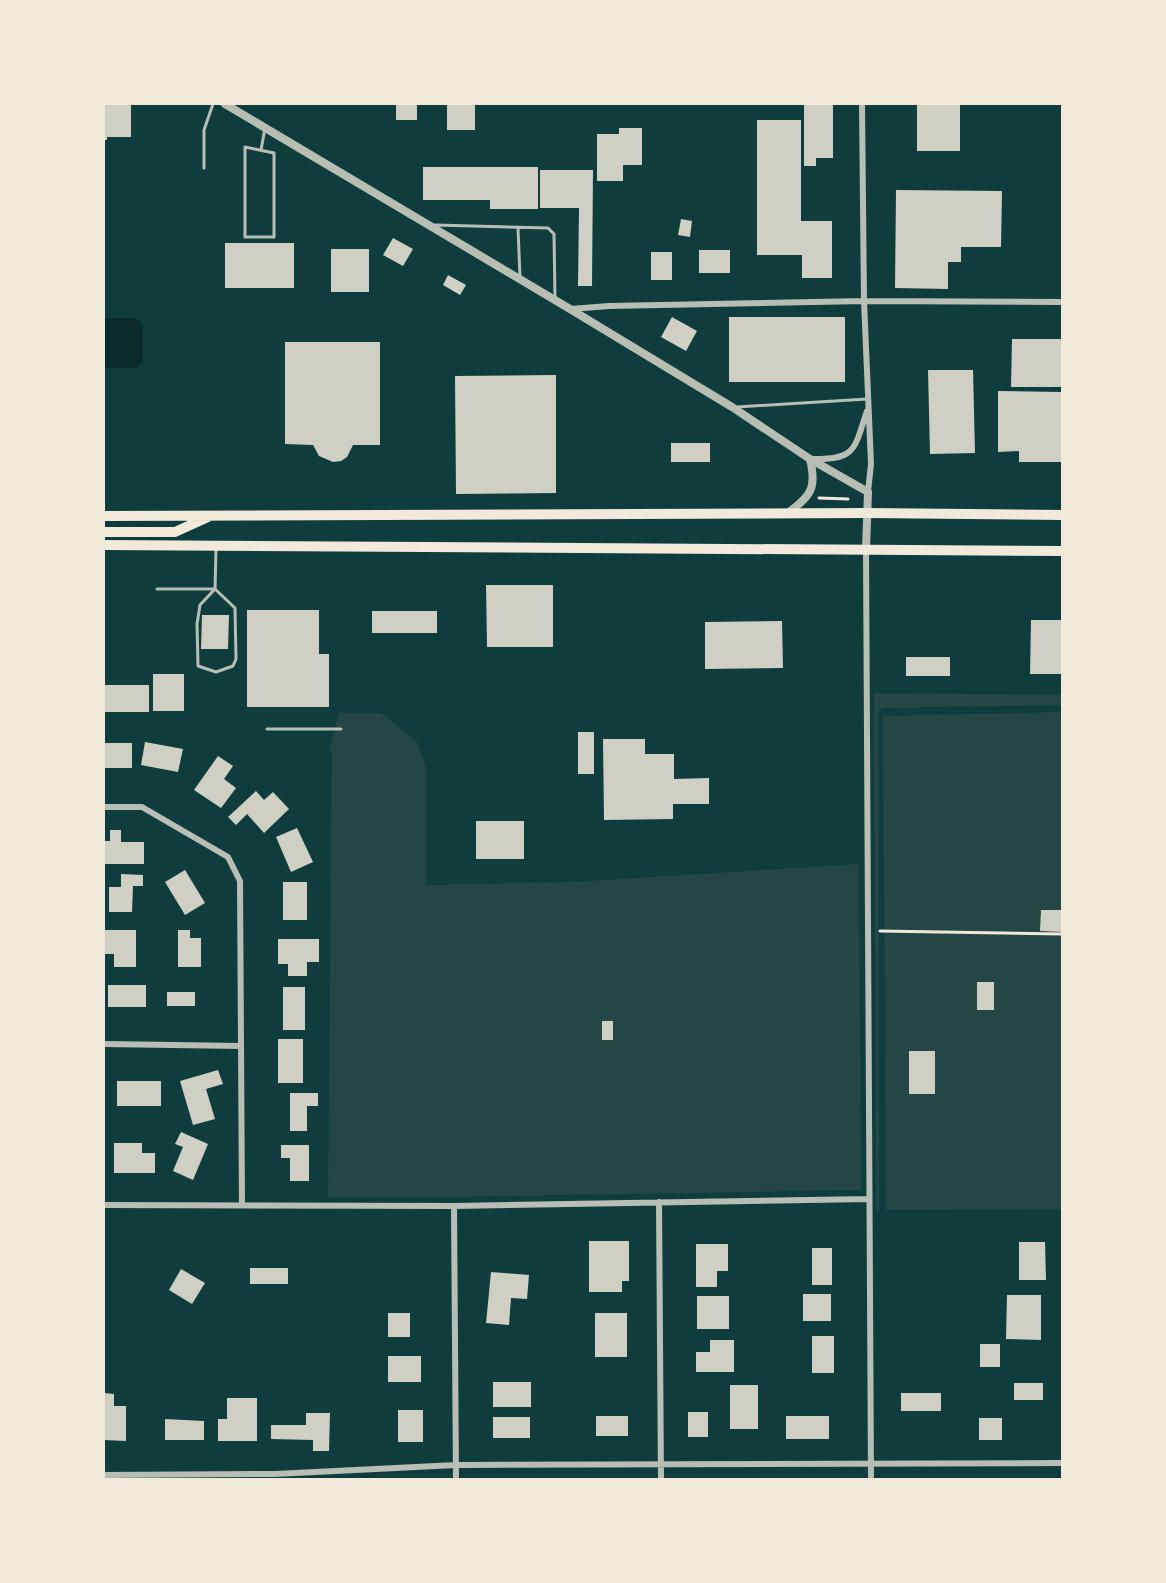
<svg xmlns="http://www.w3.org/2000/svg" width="1166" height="1583" font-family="'Roboto Condensed',sans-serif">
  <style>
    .green { fill: #244646 }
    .water { fill: #0a2a2b }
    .building { fill: #cfcfc3 }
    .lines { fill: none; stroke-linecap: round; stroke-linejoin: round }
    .path { stroke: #f1e9da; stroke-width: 3 }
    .service { stroke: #b8beb3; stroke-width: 3 }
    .minor { stroke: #b8beb3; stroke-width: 6 }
    .tertiary { stroke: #b8beb3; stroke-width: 8 }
    .primary { stroke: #f1e9da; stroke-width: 10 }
  </style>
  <rect width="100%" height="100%" fill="#0f3d3e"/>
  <path class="green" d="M 874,693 L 1062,695 L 1062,705 L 883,708 L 878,711 L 879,1212 L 876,1212 Z
    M 1062,712 L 1062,1209 L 886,1210 L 883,716 Z
    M 339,713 L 381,713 L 417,742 L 426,768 L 426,885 L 572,882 L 859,864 L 861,1190 L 454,1197 L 328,1197 L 332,752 L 329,751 Z"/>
  <path class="water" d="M 104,318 L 136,318 L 143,324 L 143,361 L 137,368 L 104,368 Z"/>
  <path class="building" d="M 104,104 L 131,104 L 131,137 L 107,137 L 107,140 L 104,140 Z
    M 396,104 L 417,104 L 417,120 L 396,120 Z
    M 447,104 L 475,104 L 475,130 L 447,130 Z
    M 804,104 L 833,104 L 833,158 L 816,158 L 816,166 L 804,166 Z
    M 917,104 L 960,104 L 960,151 L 917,151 Z
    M 757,120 L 801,120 L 801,221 L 832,221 L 832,278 L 802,278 L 802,255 L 757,255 Z
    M 619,128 L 642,128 L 642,165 L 623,165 L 623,181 L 597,181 L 597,134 L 619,134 Z
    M 423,167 L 538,167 L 538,209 L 490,209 L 490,200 L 423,200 Z
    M 540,170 L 593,170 L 592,286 L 578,286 L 579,208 L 540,208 Z
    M 896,190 L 1002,191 L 1001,247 L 961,247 L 961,262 L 948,262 L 948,289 L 895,288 Z
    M 681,219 L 692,221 L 690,237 L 678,235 Z
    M 393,238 L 413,249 L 403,266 L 383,255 Z
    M 225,243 L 294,243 L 294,288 L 225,288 Z
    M 331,249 L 369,249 L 369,292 L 331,292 Z
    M 699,250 L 730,250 L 730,273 L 699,273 Z
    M 651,252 L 672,252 L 672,280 L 651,280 Z
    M 448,275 L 466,285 L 460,295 L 443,285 Z
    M 672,317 L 697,331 L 686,351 L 661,337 Z
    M 729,317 L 845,317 L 845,382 L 729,382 Z
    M 1012,339 L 1062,339 L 1062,387 L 1011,387 Z
    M 285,342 L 380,342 L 380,445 L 353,445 L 347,457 L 341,461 L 333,462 L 319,456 L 313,445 L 285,444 Z
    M 928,370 L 973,370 L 975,453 L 930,454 Z
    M 556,375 L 556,493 L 456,494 L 455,376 Z
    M 998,391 L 1062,392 L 1062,462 L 1019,462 L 1019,451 L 998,452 Z
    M 671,443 L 710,443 L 710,462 L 671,462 Z
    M 486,585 L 553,585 L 553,647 L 487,647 Z
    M 247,610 L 319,610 L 319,654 L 329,654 L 329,707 L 247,707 Z
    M 372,611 L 437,611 L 437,633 L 372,633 Z
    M 202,615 L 229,615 L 228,649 L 201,649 Z
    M 1031,620 L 1062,620 L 1062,674 L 1030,674 Z
    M 782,621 L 783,668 L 705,669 L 705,622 Z
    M 906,657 L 950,657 L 950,676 L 906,676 Z
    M 153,674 L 184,674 L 184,711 L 153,711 Z
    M 104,685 L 149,685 L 149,712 L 104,712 Z
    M 578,732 L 594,732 L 594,774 L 578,774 Z
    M 603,739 L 645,739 L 645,754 L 674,754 L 674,779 L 709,778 L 709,804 L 673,804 L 673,819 L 604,820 Z
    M 145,742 L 183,749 L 178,772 L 141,765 Z
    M 104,743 L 132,743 L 132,768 L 104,768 Z
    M 218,756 L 233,766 L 224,779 L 236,788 L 221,808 L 194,790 Z
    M 256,791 L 264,800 L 273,792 L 289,809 L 264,833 L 247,814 L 236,825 L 228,817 Z
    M 476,821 L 524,821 L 524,859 L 476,859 Z
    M 297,828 L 313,862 L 291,872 L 276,837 Z
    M 110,830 L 121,830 L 121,842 L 144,842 L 144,864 L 104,864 L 104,841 L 110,841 Z
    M 185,870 L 205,903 L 185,915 L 165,882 Z
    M 121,874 L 143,875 L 143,886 L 133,886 L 132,912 L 109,912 L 109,887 L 121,887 Z
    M 283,882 L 307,882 L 307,920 L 283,920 Z
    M 1041,910 L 1062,910 L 1062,932 L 1040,931 Z
    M 104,930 L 136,930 L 136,967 L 114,967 L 114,954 L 104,954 Z
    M 178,930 L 190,930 L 190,938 L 201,938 L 201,967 L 178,967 Z
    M 278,939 L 319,939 L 319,962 L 307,962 L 307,976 L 288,976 L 288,964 L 278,964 Z
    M 977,982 L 994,982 L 994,1010 L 977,1010 Z
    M 108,985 L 146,985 L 146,1007 L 108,1007 Z
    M 283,987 L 305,987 L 305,1030 L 283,1030 Z
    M 167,992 L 195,992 L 195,1006 L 167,1006 Z
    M 602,1021 L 613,1021 L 613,1040 L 602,1040 Z
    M 278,1039 L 303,1039 L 303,1083 L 278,1083 Z
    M 909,1051 L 935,1051 L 935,1094 L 909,1094 Z
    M 218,1070 L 223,1084 L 206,1089 L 215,1119 L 193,1125 L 180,1081 Z
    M 117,1081 L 161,1081 L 161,1106 L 117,1106 Z
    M 290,1093 L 318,1093 L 318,1106 L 307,1106 L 307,1131 L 290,1131 Z
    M 181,1132 L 208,1144 L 193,1180 L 173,1171 L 183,1147 L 175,1144 Z
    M 114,1143 L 142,1143 L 142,1153 L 155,1153 L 155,1173 L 114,1173 Z
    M 281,1145 L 309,1145 L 309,1181 L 290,1181 L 290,1158 L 281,1158 Z
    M 589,1241 L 629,1241 L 629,1281 L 622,1281 L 622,1292 L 589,1292 Z
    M 1019,1242 L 1045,1242 L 1046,1280 L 1019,1280 Z
    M 696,1244 L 728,1244 L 728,1271 L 717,1271 L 717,1287 L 696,1287 Z
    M 812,1248 L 832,1248 L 832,1285 L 812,1285 Z
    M 250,1268 L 288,1268 L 288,1284 L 250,1284 Z
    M 181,1269 L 205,1283 L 192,1304 L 169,1290 Z
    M 491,1272 L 529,1275 L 527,1299 L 511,1298 L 509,1325 L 486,1323 Z
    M 803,1294 L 831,1294 L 831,1321 L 803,1321 Z
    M 1007,1295 L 1041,1295 L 1041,1340 L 1006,1339 Z
    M 697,1296 L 729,1296 L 729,1329 L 697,1329 Z
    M 388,1313 L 410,1313 L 410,1337 L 388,1337 Z
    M 595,1313 L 627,1313 L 627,1357 L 595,1357 Z
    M 812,1336 L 834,1336 L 834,1373 L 812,1373 Z
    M 710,1340 L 734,1340 L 734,1372 L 696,1372 L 696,1352 L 710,1352 Z
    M 980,1344 L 1000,1344 L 1000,1367 L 980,1367 Z
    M 388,1356 L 421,1356 L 421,1382 L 388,1382 Z
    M 493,1382 L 531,1382 L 531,1407 L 493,1407 Z
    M 1014,1383 L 1043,1383 L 1043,1400 L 1014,1400 Z
    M 730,1385 L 758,1385 L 758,1429 L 730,1429 Z
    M 104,1393 L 114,1394 L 114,1406 L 126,1406 L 126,1441 L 104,1440 Z
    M 901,1393 L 941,1393 L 941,1411 L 901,1411 Z
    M 227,1398 L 257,1398 L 257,1441 L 218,1441 L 218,1419 L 227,1419 Z
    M 398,1410 L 423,1410 L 423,1442 L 398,1442 Z
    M 688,1412 L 708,1412 L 708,1437 L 688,1437 Z
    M 306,1413 L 330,1413 L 329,1451 L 313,1451 L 313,1440 L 271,1439 L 271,1425 L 306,1425 Z
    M 596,1416 L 628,1416 L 628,1436 L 596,1436 Z
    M 786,1416 L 829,1416 L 829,1439 L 786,1439 Z
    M 493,1417 L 530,1417 L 530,1438 L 493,1438 Z
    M 979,1418 L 1002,1418 L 1002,1440 L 979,1440 Z
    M 165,1419 L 204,1421 L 204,1440 L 165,1440 Z"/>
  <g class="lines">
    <path class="path" d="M 819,498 L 848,499
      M 880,931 L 1062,934"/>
    <path class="service" d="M 245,147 L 274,153 L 274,237 L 245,237 Z
      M 261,150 L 265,128
      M 204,168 L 204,130 L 213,104
      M 435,225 L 548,228 L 554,234 L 555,298
      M 518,228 L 520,277
      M 737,407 L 867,399
      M 157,589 L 215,589 L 235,608 L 236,659 L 233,666 L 216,672 L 198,666 L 197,624 L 200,605 L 215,589 L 216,549
      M 267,729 L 341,729"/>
    <path class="minor" d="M 862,104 L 864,301 L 871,464 L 868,492
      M 571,309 L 609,306 L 864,301 L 1062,302
      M 811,459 C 857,460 854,449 867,411
      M 866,550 L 871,1480
      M 104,807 L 142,807 L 228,857 L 240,881 L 242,1205
      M 104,1044 L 241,1046
      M 659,1202 L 661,1480
      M 104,1205 L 454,1206 L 869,1199
      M 454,1206 L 456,1480
      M 104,1475 L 275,1474 L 456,1465 L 1062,1463"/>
    <path class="tertiary" d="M 225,104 L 570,309 L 732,407 L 810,459 L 868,492 L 866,550
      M 788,513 C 811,496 817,488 810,459"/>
    <path class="primary" d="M 104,516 L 867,513 L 1062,515
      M 104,532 L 175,532 L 208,517
      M 104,545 L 1062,551"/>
  </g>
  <rect width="1166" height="1583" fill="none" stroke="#f1e9da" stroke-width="210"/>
</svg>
